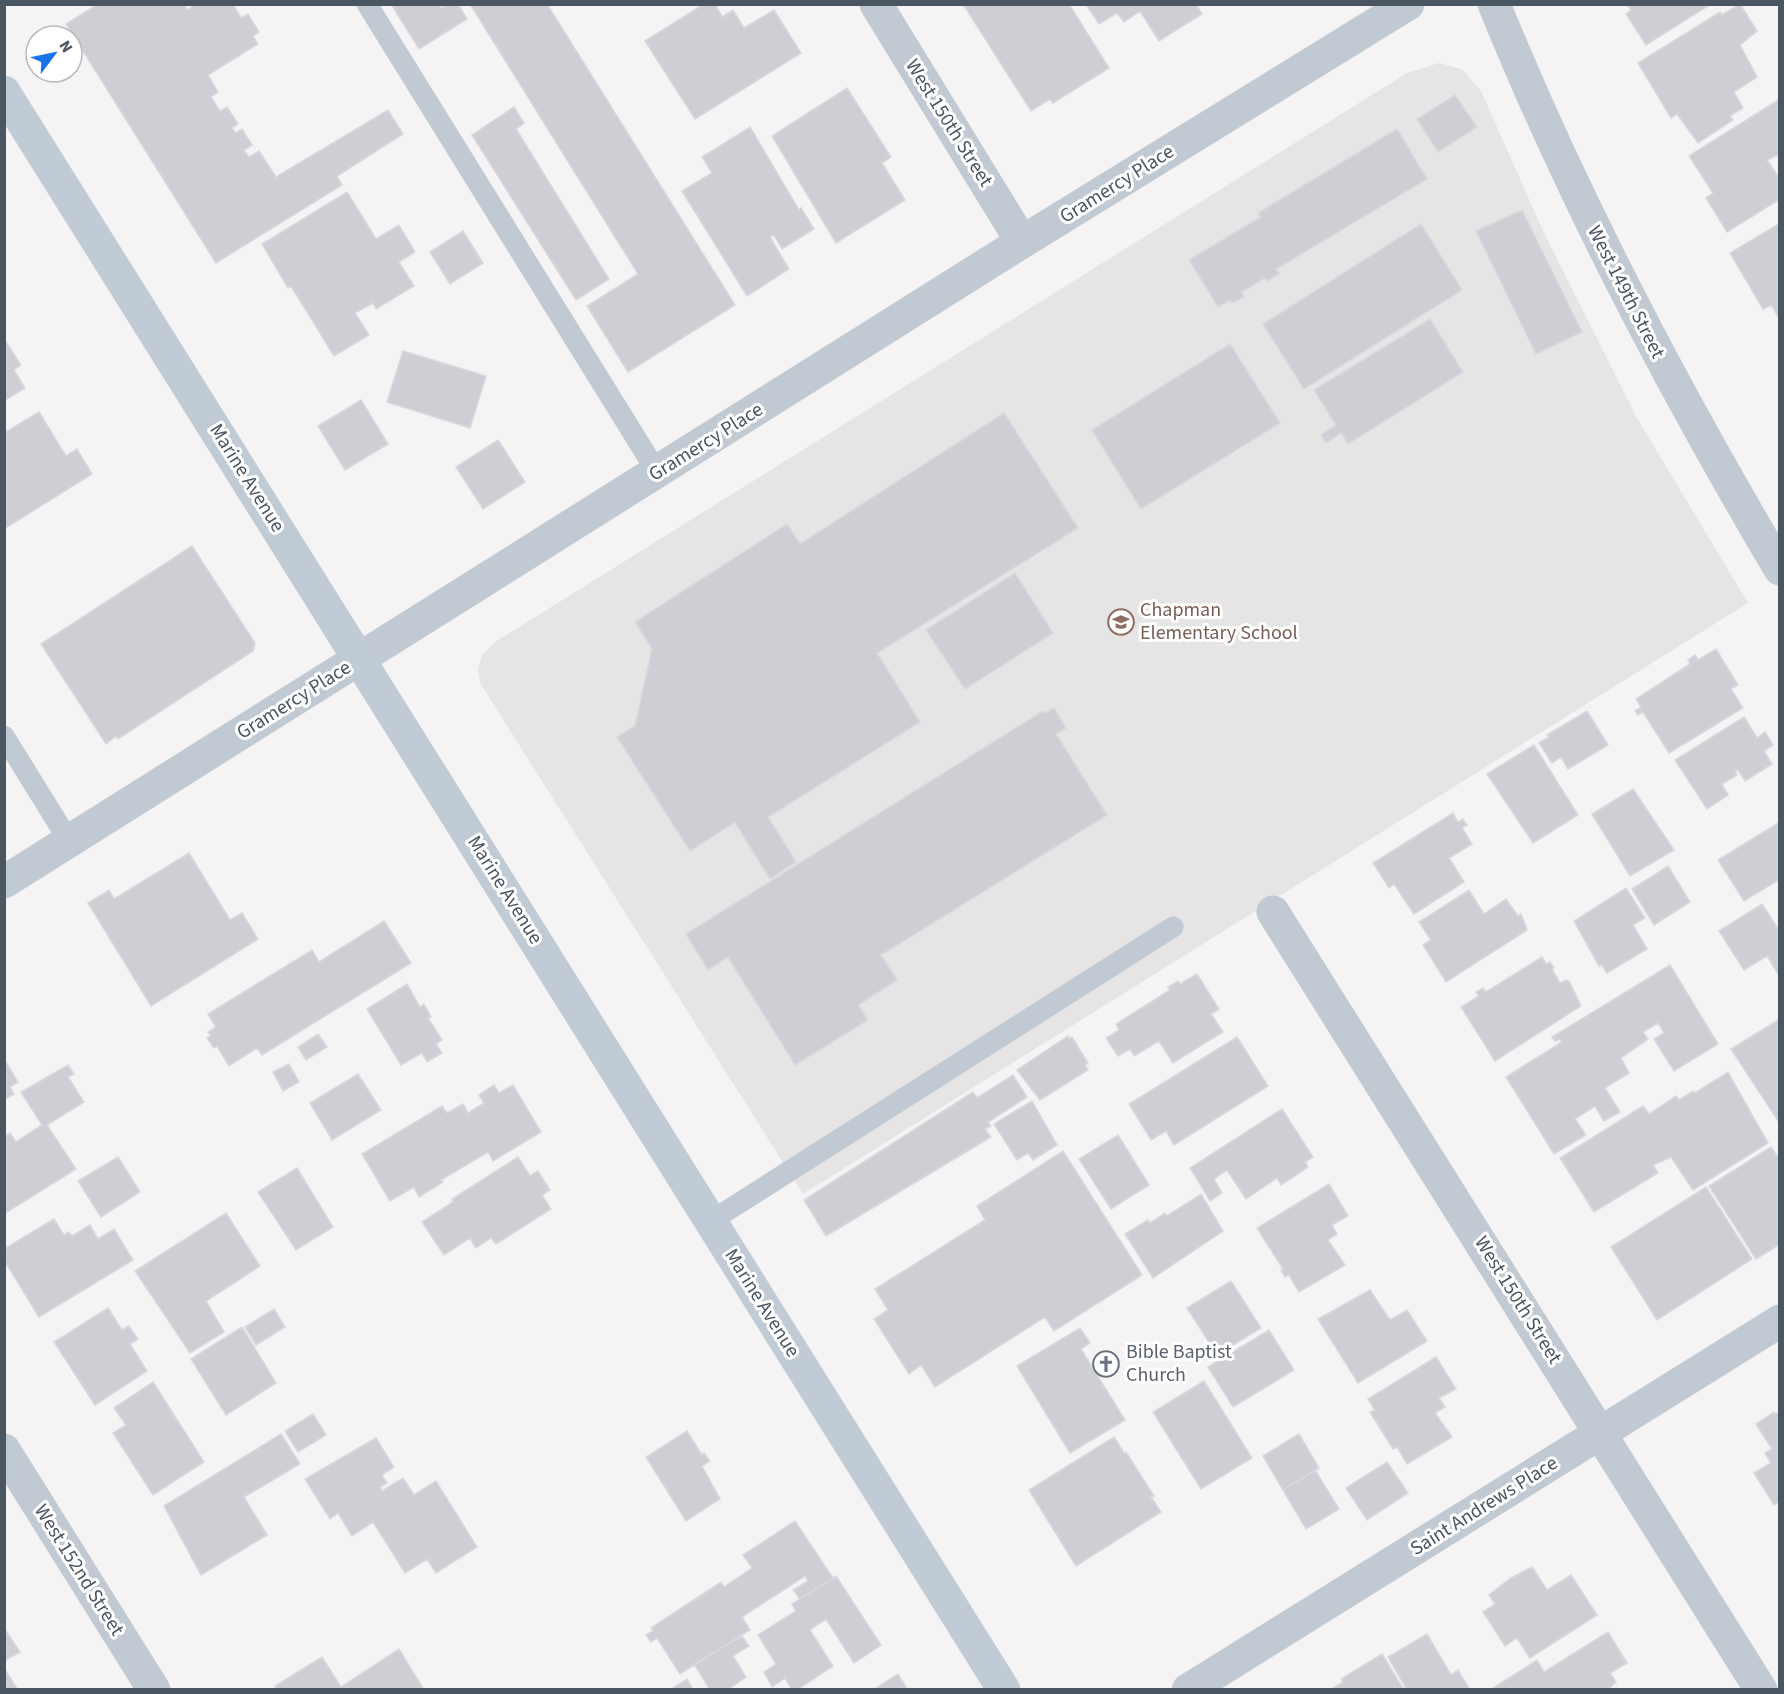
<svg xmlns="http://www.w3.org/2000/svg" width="1784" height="1694" font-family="'Source Sans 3',sans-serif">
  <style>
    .education { fill: #e6e4e5 }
    .building { fill: #cdcfd5; stroke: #d7d9de; stroke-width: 1.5 }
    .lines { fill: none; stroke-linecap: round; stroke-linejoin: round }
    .service { stroke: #c1cad2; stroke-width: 21 }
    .minor { stroke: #c1cad2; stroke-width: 33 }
    .secondary { stroke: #c1cbd6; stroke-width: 33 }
    .labels { text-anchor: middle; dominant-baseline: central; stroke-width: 6; stroke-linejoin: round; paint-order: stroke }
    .street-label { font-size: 20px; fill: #4a5661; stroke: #fff }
    .education-label { font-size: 20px; fill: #785e54; stroke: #fff; text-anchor: start }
    .worship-label { font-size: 20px; fill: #5b616d; stroke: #fff; text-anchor: start }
  </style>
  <rect width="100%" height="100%" fill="#f5f3f3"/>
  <path class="education" d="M 1439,63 L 1462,69 L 1481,91 L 1544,233 L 1637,418 L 1748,603 L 803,1194 L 480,683 L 478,669 L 482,655 L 495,642 L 1407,73 Z"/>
  <path class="building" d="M 98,4 L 184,4 L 187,10 L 196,4 L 233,4 L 241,18 L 248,14 L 259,32 L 253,36 L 258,44 L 208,75 L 218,92 L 211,97 L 220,111 L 227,107 L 238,124 L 232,128 L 236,133 L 242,129 L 252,145 L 244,150 L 249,157 L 259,151 L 276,177 L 388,110 L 403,134 L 337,176 L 342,185 L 216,263 L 66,24 Z
    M 391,4 L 438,4 L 441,8 L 447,4 L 458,4 L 467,19 L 419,49 Z
    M 470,4 L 547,4 L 735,305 L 628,372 L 587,306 L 638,274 Z
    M 704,4 L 715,4 L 722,17 L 733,10 L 744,28 L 774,10 L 801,53 L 695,119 L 645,41 Z
    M 963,4 L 1069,4 L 1109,68 L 1053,103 L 1050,99 L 1031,111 Z
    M 1086,4 L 1196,4 L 1202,14 L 1159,41 L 1140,11 L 1124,22 L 1117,13 L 1099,24 Z
    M 1627,4 L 1711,4 L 1646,45 L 1626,14 L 1631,10 Z
    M 1740,4 L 1757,31 L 1740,45 L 1757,77 L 1734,92 L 1743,108 L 1730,116 L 1733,120 L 1698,143 L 1677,114 L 1671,118 L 1638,63 L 1720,12 L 1722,15 Z
    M 847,88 L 891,157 L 882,163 L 905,200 L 836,243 L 772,136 Z
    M 1455,95 L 1477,127 L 1438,152 L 1417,119 Z
    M 1780,99 L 1780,154 L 1767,160 L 1780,179 L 1780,199 L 1727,232 L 1706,198 L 1713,193 L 1689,156 Z
    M 514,107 L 524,123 L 516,129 L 609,279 L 576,300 L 472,135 Z
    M 750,127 L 799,210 L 801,208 L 814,229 L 782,249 L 774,235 L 770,237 L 789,269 L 747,296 L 682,191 L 712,173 L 702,157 Z
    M 1397,129 L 1427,179 L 1276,269 L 1279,274 L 1267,281 L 1265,278 L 1241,292 L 1244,297 L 1232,303 L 1230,300 L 1218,307 L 1189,260 L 1261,217 L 1258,213 Z
    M 347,192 L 376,239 L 399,225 L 415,252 L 399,262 L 414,286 L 376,309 L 373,303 L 355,313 L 369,335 L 334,356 L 291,286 L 288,288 L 262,244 Z
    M 1522,210 L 1582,332 L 1536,354 L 1476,231 Z
    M 1780,223 L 1780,319 L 1771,305 L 1763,309 L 1730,253 Z
    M 1421,224 L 1462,290 L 1304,389 L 1263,324 Z
    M 463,231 L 483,263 L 450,284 L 430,252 Z
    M 1430,319 L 1463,372 L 1348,444 L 1341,433 L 1326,443 L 1321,435 L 1336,425 L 1314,390 Z
    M 4,339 L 21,365 L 14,370 L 25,388 L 4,401 Z
    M 1230,344 L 1280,423 L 1141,509 L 1092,430 Z
    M 403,351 L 486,376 L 470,428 L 387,402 Z
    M 361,400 L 388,444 L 345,470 L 318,426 Z
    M 39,412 L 66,456 L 77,449 L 92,474 L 4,529 L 4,433 Z
    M 1004,413 L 1078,528 L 877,653 L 920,722 L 768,817 L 796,862 L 770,879 L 735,822 L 690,851 L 617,737 L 635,726 L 652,649 L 635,622 L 787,524 L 800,544 Z
    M 498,440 L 525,482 L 483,509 L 456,467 Z
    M 192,546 L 255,643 L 253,651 L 118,739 L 116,736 L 106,744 L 41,644 Z
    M 1015,573 L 1053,633 L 965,689 L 926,630 Z
    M 1716,649 L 1738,685 L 1731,689 L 1743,708 L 1669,753 L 1643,712 L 1638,715 L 1635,711 L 1641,707 L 1636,699 L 1690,664 L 1688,660 L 1695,655 L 1698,660 Z
    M 1054,708 L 1066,728 L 1056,734 L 1107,815 L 881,955 L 897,980 L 858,1005 L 868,1020 L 795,1065 L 728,957 L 708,970 L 686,934 L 1043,711 L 1045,713 Z
    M 1587,711 L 1608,745 L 1568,769 L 1561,757 L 1552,763 L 1539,743 L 1549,737 L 1547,735 Z
    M 1744,717 L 1757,738 L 1765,732 L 1773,745 L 1764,751 L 1772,764 L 1745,781 L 1738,770 L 1735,772 L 1737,775 L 1722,784 L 1728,795 L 1707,809 L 1675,760 Z
    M 1534,745 L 1578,815 L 1533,843 L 1487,774 Z
    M 1633,789 L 1674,850 L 1630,876 L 1592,814 Z
    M 1453,813 L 1458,822 L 1463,819 L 1467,825 L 1462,828 L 1472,844 L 1449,858 L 1464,882 L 1414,914 L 1394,884 L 1389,888 L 1373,863 Z
    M 1780,822 L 1780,879 L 1744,901 L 1718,860 Z
    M 189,853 L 230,920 L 242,913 L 258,939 L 151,1006 L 88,903 L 109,890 L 114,899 Z
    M 1668,866 L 1690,902 L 1654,925 L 1632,889 Z
    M 1626,888 L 1645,918 L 1633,925 L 1647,949 L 1607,973 L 1602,965 L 1599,966 L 1574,921 Z
    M 1469,890 L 1484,914 L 1506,899 L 1518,916 L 1521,914 L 1527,930 L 1446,982 L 1423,945 L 1431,940 L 1419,922 Z
    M 1762,904 L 1780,932 L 1780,977 L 1767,956 L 1744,970 L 1719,931 Z
    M 384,921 L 411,963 L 262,1055 L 257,1048 L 229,1066 L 217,1046 L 214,1048 L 207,1038 L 211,1036 L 208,1032 L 216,1027 L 208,1014 L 312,950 L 319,962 Z
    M 1542,957 L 1546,964 L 1550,962 L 1554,968 L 1552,969 L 1560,983 L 1566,980 L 1569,981 L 1581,1006 L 1495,1061 L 1461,1007 L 1479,996 L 1476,992 L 1483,988 L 1486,992 Z
    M 1670,965 L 1718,1044 L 1674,1071 L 1654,1039 L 1664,1033 L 1658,1023 L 1643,1032 L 1648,1039 L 1621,1058 L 1629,1073 L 1605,1088 L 1620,1112 L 1604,1121 L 1595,1106 L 1575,1119 L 1586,1135 L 1554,1154 L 1506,1077 L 1562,1042 L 1560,1039 L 1555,1041 L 1552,1037 Z
    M 1197,974 L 1219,1009 L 1211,1014 L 1223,1032 L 1173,1063 L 1159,1041 L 1134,1056 L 1130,1049 L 1118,1056 L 1106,1038 L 1119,1030 L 1116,1024 L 1170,990 L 1168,987 L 1178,981 L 1180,984 Z
    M 407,984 L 420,1007 L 424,1004 L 431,1017 L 428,1018 L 442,1040 L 436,1044 L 442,1053 L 427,1062 L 422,1053 L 401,1065 L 367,1009 Z
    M 1780,1019 L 1780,1124 L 1731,1049 Z
    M 318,1034 L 327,1047 L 306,1060 L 298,1047 Z
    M 1068,1036 L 1069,1039 L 1072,1037 L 1088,1063 L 1085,1065 L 1088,1070 L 1040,1100 L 1017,1070 Z
    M 1237,1037 L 1268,1086 L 1174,1145 L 1166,1131 L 1151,1140 L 1129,1104 Z
    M 4,1059 L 18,1082 L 10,1087 L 14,1094 L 4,1100 Z
    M 289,1064 L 299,1082 L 283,1091 L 273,1072 Z
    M 68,1065 L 74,1074 L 68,1077 L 84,1102 L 47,1125 L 76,1169 L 4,1214 L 4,1137 L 10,1133 L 16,1142 L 42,1125 L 21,1092 Z
    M 1728,1072 L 1768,1143 L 1693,1190 L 1671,1157 L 1653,1165 L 1658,1173 L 1594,1212 L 1560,1158 L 1643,1106 L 1649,1114 L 1676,1096 L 1679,1100 L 1693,1091 L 1695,1093 Z
    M 358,1074 L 381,1110 L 332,1140 L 310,1103 Z
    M 1013,1075 L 1027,1097 L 988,1122 L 991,1126 L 985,1129 L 991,1137 L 826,1236 L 804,1200 L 973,1092 L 977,1098 Z
    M 494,1085 L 499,1093 L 513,1085 L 541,1132 L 493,1161 L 488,1152 L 441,1180 L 443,1182 L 419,1197 L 414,1187 L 390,1201 L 362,1154 L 442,1106 L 447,1113 L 463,1104 L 468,1113 L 484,1103 L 479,1095 Z
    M 1032,1101 L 1057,1145 L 1033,1160 L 1028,1153 L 1017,1160 L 994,1124 Z
    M 1282,1109 L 1313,1157 L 1305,1162 L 1308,1167 L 1281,1185 L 1277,1178 L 1246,1199 L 1227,1170 L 1214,1179 L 1222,1193 L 1210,1201 L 1190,1168 Z
    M 1118,1135 L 1149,1185 L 1111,1209 L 1079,1159 Z
    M 1771,1147 L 1780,1160 L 1780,1244 L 1756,1259 L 1709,1186 Z
    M 1063,1151 L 1142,1275 L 1054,1331 L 1045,1317 L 935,1387 L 921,1365 L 909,1374 L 874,1319 L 888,1310 L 875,1289 L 985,1220 L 977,1206 Z
    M 118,1157 L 140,1192 L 101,1217 L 78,1181 Z
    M 518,1157 L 530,1176 L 538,1171 L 550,1190 L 542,1195 L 551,1209 L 496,1244 L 491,1238 L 476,1248 L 470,1238 L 444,1255 L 422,1222 L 453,1202 L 452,1199 Z
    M 297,1168 L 333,1227 L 296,1250 L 258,1192 Z
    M 1329,1184 L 1348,1216 L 1332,1225 L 1337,1234 L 1328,1240 L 1345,1265 L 1299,1292 L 1289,1275 L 1285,1277 L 1281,1270 L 1283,1269 L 1257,1228 Z
    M 1706,1187 L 1752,1259 L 1657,1320 L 1611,1247 Z
    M 1201,1194 L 1223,1231 L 1153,1278 L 1125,1234 L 1148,1220 L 1150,1223 L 1165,1213 L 1167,1216 Z
    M 226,1213 L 260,1266 L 206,1301 L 224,1332 L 190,1353 L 135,1271 Z
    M 54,1219 L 64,1235 L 69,1232 L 72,1236 L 90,1225 L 98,1239 L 114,1229 L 133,1260 L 39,1317 L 4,1260 L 4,1249 Z
    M 1231,1281 L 1261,1328 L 1217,1355 L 1187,1308 Z
    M 1370,1290 L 1390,1320 L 1407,1310 L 1427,1341 L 1358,1383 L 1318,1319 Z
    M 108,1308 L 122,1330 L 129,1326 L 138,1339 L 130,1344 L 147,1371 L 95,1405 L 54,1342 Z
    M 274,1309 L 285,1327 L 256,1345 L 245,1327 Z
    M 242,1327 L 276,1383 L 226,1415 L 191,1359 Z
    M 1080,1328 L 1090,1343 L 1081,1349 L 1125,1420 L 1070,1453 L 1017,1366 Z
    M 1269,1330 L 1294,1370 L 1233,1407 L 1208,1367 Z
    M 1436,1357 L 1456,1389 L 1439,1398 L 1445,1407 L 1435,1413 L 1452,1437 L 1407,1464 L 1397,1447 L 1393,1449 L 1370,1412 L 1375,1410 L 1368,1399 Z
    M 1204,1381 L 1252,1458 L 1201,1489 L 1153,1412 Z
    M 153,1382 L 204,1462 L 153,1495 L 113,1433 L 126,1425 L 114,1408 Z
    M 1774,1412 L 1775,1414 L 1780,1412 L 1780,1501 L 1774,1505 L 1754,1473 L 1771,1463 L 1765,1453 L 1772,1449 L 1756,1424 Z
    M 313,1414 L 326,1435 L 298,1452 L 285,1431 Z
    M 687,1431 L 702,1455 L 704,1453 L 710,1461 L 702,1466 L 720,1499 L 686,1521 L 646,1457 Z
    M 281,1434 L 300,1464 L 244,1497 L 267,1535 L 201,1575 L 164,1506 Z
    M 1299,1434 L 1319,1468 L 1283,1490 L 1263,1456 Z
    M 1114,1437 L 1124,1453 L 1126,1452 L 1154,1496 L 1151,1497 L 1161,1512 L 1076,1566 L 1029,1490 Z
    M 376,1438 L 394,1467 L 382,1475 L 387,1483 L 380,1487 L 382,1491 L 403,1478 L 414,1495 L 436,1481 L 477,1547 L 436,1573 L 427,1559 L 405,1573 L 373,1522 L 352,1536 L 338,1513 L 330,1519 L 305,1479 Z
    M 1387,1462 L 1408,1493 L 1367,1520 L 1346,1488 Z
    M 1315,1470 L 1339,1509 L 1306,1529 L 1283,1490 Z
    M 795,1521 L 833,1578 L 800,1599 L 793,1590 L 808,1581 L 805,1576 L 742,1617 L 750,1630 L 680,1674 L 657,1638 L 651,1642 L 646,1635 L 653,1631 L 651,1628 L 721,1582 L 724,1587 L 752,1568 L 743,1555 Z
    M 1532,1567 L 1547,1590 L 1571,1575 L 1597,1615 L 1530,1658 L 1517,1638 L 1505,1646 L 1483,1612 L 1495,1604 L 1489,1595 L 1511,1578 Z
    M 836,1576 L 881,1645 L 854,1663 L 826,1619 L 810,1630 L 833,1666 L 797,1690 L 792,1690 L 785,1678 L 772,1687 L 764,1672 L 776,1664 L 758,1635 L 796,1611 L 792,1604 Z
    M 4,1628 L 20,1652 L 4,1661 Z
    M 1608,1632 L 1627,1663 L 1610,1673 L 1616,1682 L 1608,1690 L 1490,1690 L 1537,1660 L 1544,1672 Z
    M 1427,1634 L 1451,1675 L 1458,1670 L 1470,1690 L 1407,1690 L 1388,1657 Z
    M 742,1636 L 749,1646 L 733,1656 L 746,1677 L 727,1690 L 710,1690 L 694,1664 Z
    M 399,1649 L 424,1690 L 277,1690 L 275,1686 L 322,1657 L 341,1687 Z
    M 1382,1654 L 1404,1690 L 1330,1690 L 1343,1682 L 1341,1679 Z
    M 4,1668 L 18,1690 L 4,1690 Z
    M 898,1674 L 908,1690 L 873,1690 Z
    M 687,1679 L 693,1690 L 670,1690 Z"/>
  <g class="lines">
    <path class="service" d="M 367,4 L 657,472
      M 4,736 L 69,841
      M 711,1221 L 1173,927"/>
    <path class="minor" d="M 876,4 L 1022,242
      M 1494,4 C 1574,201 1672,387 1780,569
      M 4,882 L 1022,242 L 1408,4
      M 1273,912 L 1761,1690
      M 4,1450 L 154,1690
      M 1188,1690 L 1780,1321"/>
    <path class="secondary" d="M 4,92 L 1004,1690"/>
  </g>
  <defs>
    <g id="school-ring" transform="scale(1.35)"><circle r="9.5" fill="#fff" stroke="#8d6e63" stroke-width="1.5"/><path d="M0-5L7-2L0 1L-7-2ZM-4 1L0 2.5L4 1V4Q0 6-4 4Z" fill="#8d6e63"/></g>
    <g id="church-ring" transform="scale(1.35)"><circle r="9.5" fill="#fff" stroke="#6b7280" stroke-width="1.5"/><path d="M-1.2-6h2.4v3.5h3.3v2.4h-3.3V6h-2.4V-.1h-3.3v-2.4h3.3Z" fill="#6b7280"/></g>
  </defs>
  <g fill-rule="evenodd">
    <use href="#school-ring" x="1121" y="622"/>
    <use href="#church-ring" x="1106" y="1364"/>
  </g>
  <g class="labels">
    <g class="street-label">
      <text transform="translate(949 123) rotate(58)">West 150th Street</text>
      <text transform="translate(1117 184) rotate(-32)">Gramercy Place</text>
      <text transform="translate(1626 292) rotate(63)">West 149th Street</text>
      <text transform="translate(706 442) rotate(-32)">Gramercy Place</text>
      <text transform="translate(247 478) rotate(58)">Marine Avenue</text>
      <text transform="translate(294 700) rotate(-32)">Gramercy Place</text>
      <text transform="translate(505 890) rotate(58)">Marine Avenue</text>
      <text transform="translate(1518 1300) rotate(58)">West 150th Street</text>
      <text transform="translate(762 1303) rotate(58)">Marine Avenue</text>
      <text transform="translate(1484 1506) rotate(-32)">Saint Andrews Place</text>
      <text transform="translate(79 1570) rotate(58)">West 152nd Street</text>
    </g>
    <g class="education-label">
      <text x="1140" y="610">Chapman<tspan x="1140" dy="23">Elementary School</tspan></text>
    </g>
    <g class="worship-label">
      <text x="1126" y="1352">Bible Baptist<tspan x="1126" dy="23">Church</tspan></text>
    </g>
  </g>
  <rect width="1784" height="1694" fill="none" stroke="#4a5661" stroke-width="12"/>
  <g transform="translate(54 54) rotate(58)"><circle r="28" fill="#ffffff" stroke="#b7bbc0" stroke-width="1.5"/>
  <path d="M0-4.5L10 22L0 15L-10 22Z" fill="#1a73e8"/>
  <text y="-9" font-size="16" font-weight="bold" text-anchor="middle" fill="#4a5661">N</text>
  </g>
</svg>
